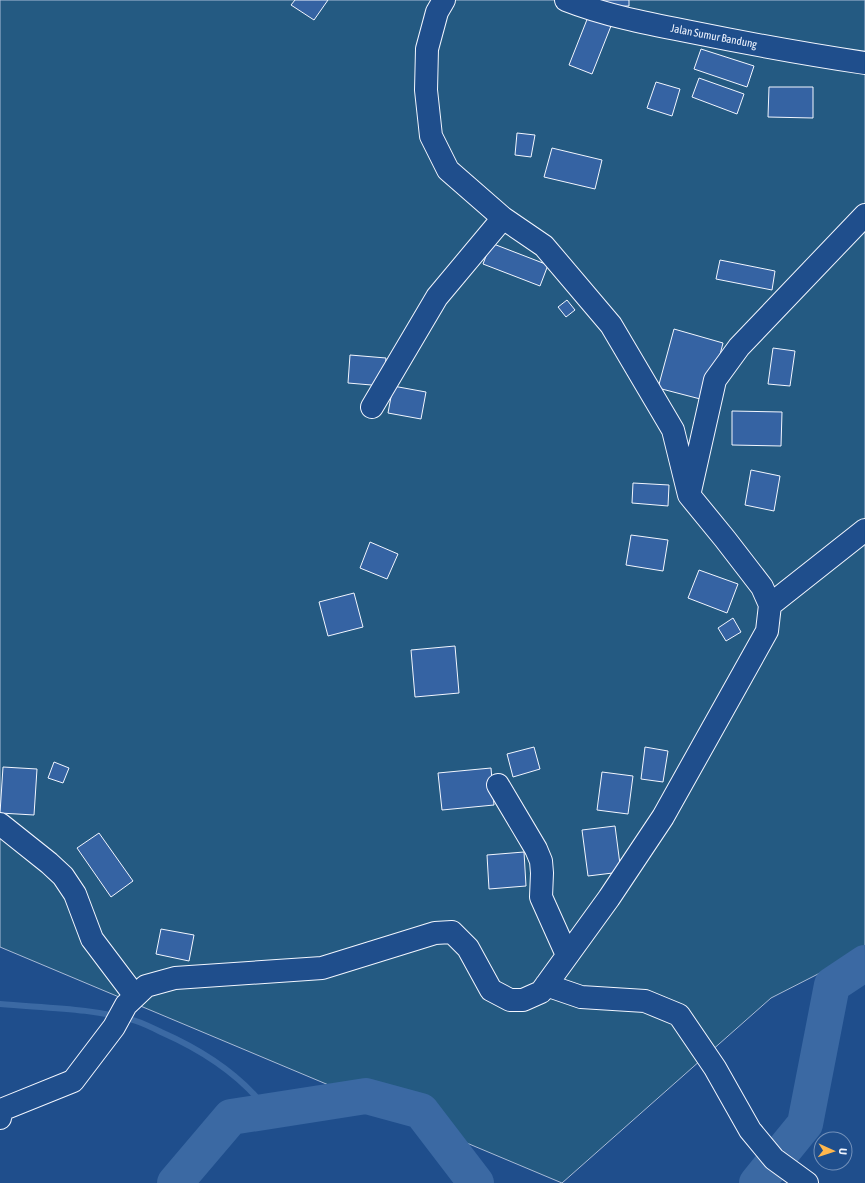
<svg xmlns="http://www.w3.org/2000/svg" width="865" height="1183" font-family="'Asap Condensed',sans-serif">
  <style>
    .green { fill: #245a82; stroke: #a8bbd7 }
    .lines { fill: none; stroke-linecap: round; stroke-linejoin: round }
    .stream { stroke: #3b69a3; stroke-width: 6 }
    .river { stroke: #3b69a3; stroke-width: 36 }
    .building { fill: #3563a3; stroke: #f2f6ff }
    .minor-casing { stroke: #f2f6ff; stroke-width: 24 }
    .minor { stroke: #1f4e8c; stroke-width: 22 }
    .labels { text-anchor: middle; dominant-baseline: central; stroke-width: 3; stroke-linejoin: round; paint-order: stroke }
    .street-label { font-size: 11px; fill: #f2f6ff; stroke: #1f4e8c }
  </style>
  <rect width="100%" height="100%" fill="#1f4e8c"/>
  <path class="green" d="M 0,0 L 865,0 L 865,950 L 771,998 L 562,1183 L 0,947 Z"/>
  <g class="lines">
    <path class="stream" d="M 0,1004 C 45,1008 93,1008 136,1021 C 145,1024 153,1028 161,1032 C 202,1050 241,1075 268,1111"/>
    <path class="river" d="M 175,1183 L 231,1117 L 366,1096 L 421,1111 L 476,1183
      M 757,1183 L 805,1124 L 832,985 L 865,963"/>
  </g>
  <path class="building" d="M 295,0 L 328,0 L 314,20 L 291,5 Z
    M 599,0 L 629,0 L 629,6 L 599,7 Z
    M 588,17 L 611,26 L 592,74 L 569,65 Z
    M 701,49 L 754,66 L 747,87 L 694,69 Z
    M 699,78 L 744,94 L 737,114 L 692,97 Z
    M 656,82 L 680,89 L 672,116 L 647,108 Z
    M 769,87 L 813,87 L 813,118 L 768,117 Z
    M 517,133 L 535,135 L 531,157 L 515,155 Z
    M 552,148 L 602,160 L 595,189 L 544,177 Z
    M 491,243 L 548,265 L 540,286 L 483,264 Z
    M 720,260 L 775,271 L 772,290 L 716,279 Z
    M 567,300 L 575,310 L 566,317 L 558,307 Z
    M 674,329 L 723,343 L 708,401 L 658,388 Z
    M 773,348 L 795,351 L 790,386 L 768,384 Z
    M 350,355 L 386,358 L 383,386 L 348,383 Z
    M 393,386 L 426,392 L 421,419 L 388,413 Z
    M 732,411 L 782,412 L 781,446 L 732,445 Z
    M 751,470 L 780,476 L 774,511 L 745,505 Z
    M 633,483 L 669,485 L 668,506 L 632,503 Z
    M 631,535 L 668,540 L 663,571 L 626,565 Z
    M 370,542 L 398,554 L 387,579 L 360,568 Z
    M 699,570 L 738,584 L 727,613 L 688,598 Z
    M 354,593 L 363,627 L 328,636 L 319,602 Z
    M 733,618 L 741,632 L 726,641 L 718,628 Z
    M 455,646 L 459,693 L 415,697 L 411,650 Z
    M 534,747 L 540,769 L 513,777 L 507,754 Z
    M 645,747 L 668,751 L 663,782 L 641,779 Z
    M 54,762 L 69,768 L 63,783 L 48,778 Z
    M 3,767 L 37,769 L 34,815 L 0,813 Z
    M 491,768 L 494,805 L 442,810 L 438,773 Z
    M 602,772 L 633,776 L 628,814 L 597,810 Z
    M 615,826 L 621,872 L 588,876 L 582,830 Z
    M 99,833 L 133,881 L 111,897 L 77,848 Z
    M 524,852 L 526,886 L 489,889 L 487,855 Z
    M 161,929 L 194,935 L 189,961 L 156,954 Z"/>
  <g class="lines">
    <g class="minor-casing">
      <path id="minor" d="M 566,0 C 604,15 645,23 686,31 C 745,43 805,54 865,63
        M 372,407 L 437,297 L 503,218
        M 690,491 L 715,380 L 739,347 L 865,215
        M 770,605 L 865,530
        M 498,785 L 536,849 L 541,861 L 542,873 L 541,897 L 567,955
        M 0,824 L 49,863 L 63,876 L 75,894 L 92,939 L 135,996
        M 546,985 L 581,997 L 645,1001 L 679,1015 L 715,1068 L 750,1130 L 774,1159 L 807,1183
        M 0,1118 L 1,1110 L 73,1081 L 114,1027 L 126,1005 L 146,986 L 175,978 L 322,968 L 435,933 L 452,932 L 468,948 L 491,990 L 510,1000 L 523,1000 L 541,992 L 609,898 L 663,817 L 767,631 L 770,605 L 762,587 L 725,539 L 689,495 L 673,430 L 611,325 L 544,246 L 503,218 L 448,170 L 431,136 L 426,90 L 427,49 L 437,12 L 444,0"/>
    </g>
    <use href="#minor" class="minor"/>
  </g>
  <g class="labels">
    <g class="street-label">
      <text transform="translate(714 36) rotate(11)">Jalan Sumur Bandung</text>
    </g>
  </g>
  <g transform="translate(833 1151) rotate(93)"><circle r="19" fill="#1f4e8c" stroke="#7391ba"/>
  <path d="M0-3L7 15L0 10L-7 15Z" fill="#ffb74d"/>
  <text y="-6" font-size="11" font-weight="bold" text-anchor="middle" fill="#f2f6ff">U</text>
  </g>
</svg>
